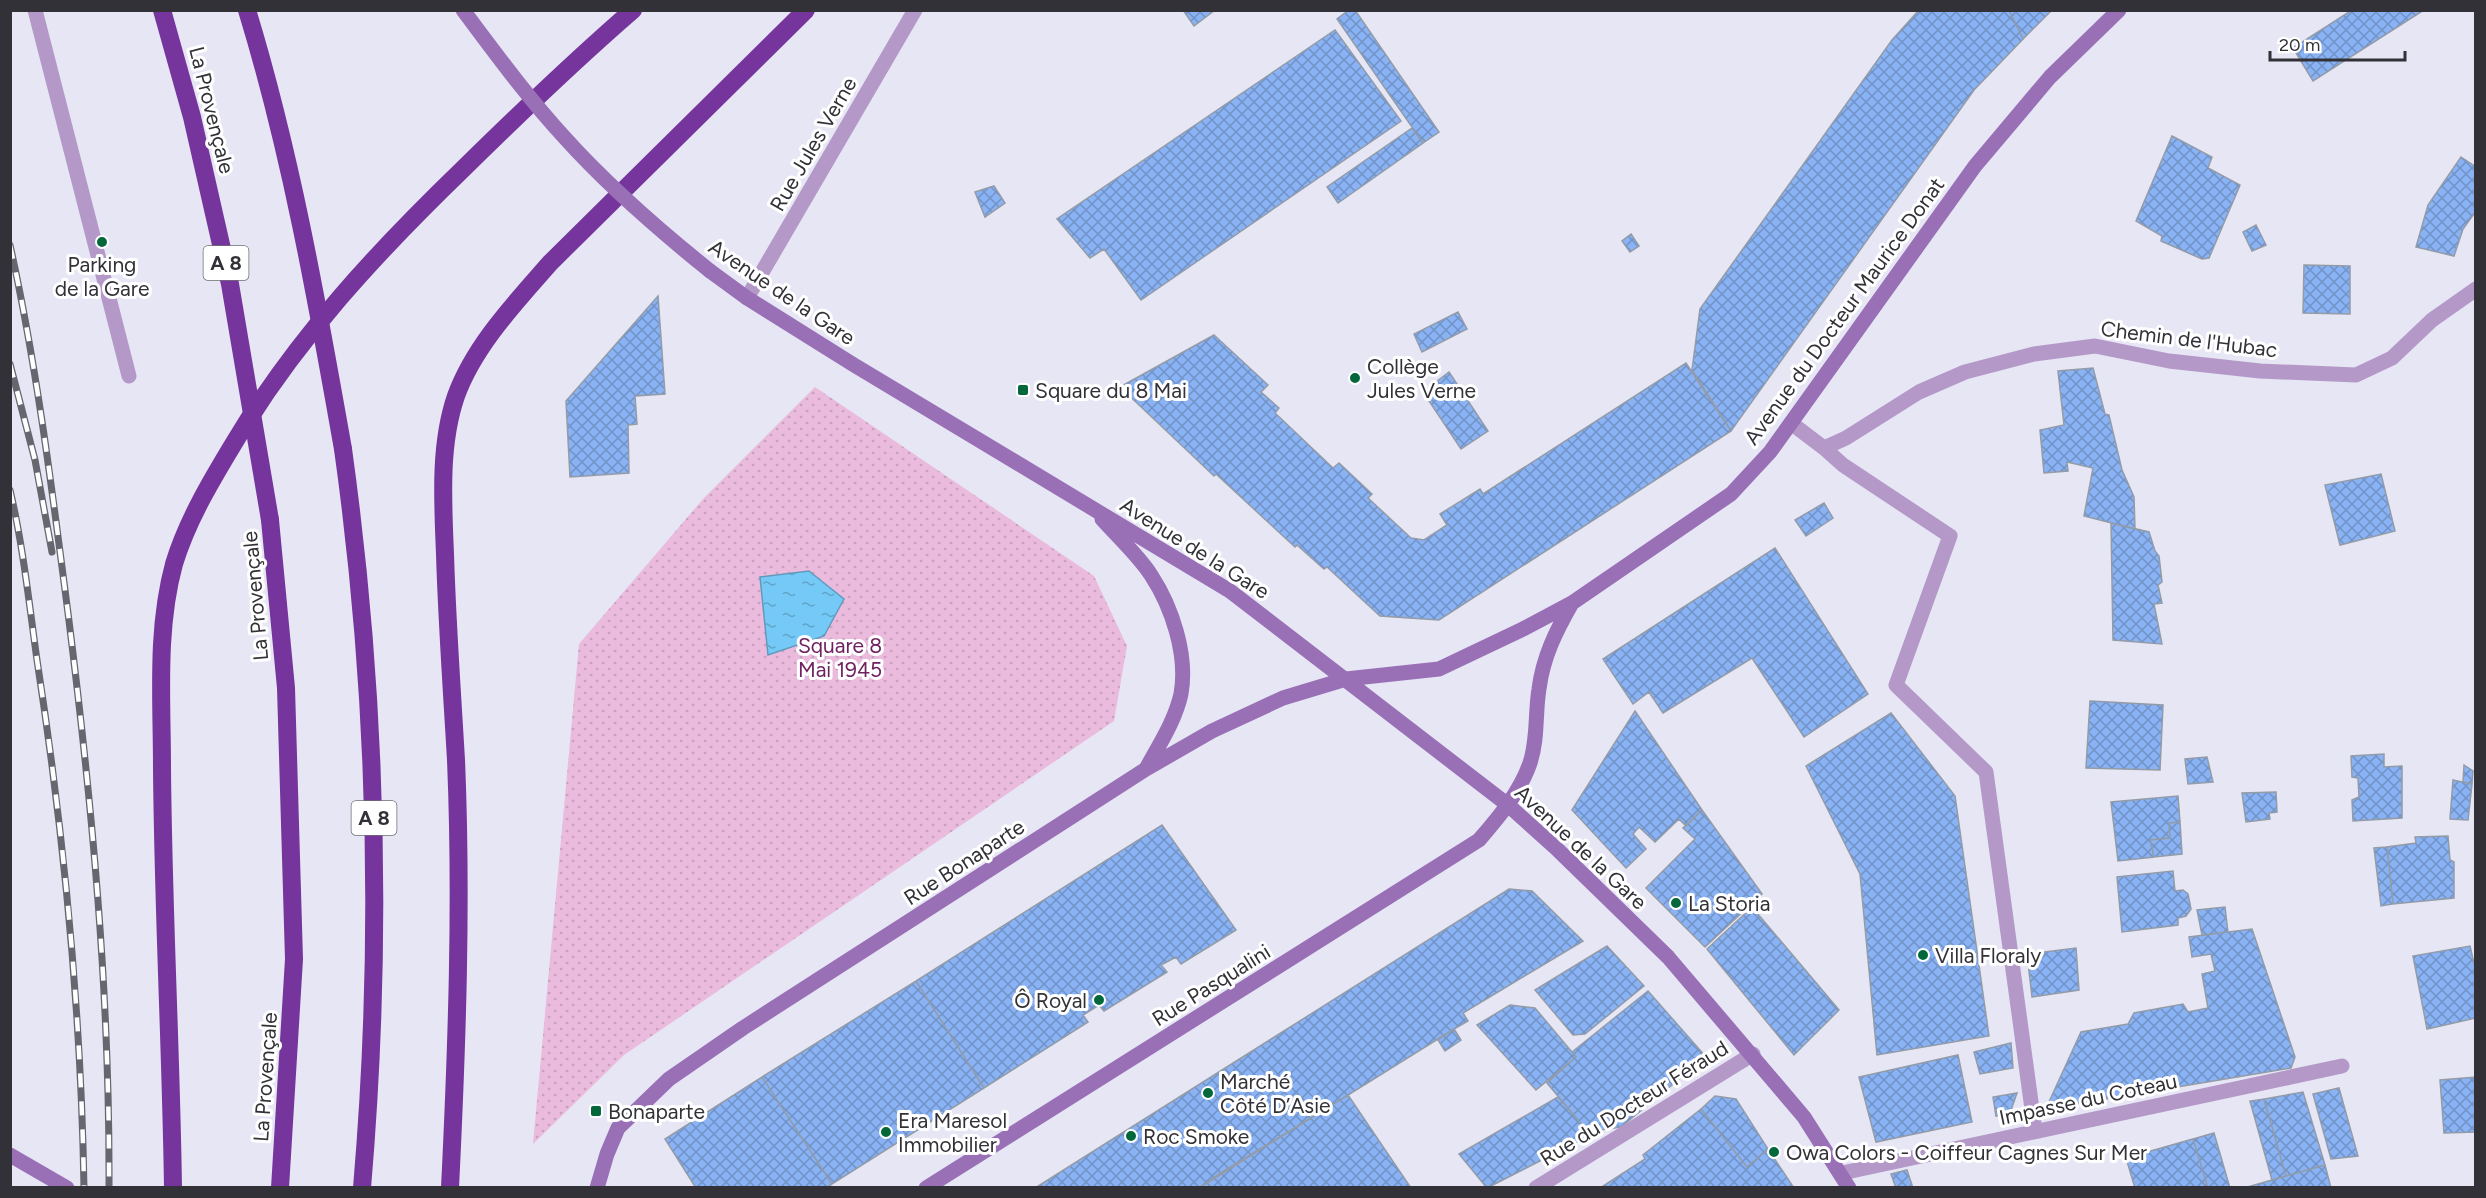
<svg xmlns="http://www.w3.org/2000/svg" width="2486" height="1198" font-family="Figtree,sans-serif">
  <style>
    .garden { fill: url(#garden-dots) }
    .water { fill: url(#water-ripples); stroke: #609bbd; stroke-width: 1.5 }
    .building { fill: url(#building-cross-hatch); stroke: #939ba7; stroke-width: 1.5 }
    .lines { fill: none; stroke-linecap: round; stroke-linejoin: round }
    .lane { stroke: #b498c8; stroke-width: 15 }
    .street { stroke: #b498c8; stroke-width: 15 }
    .secondary { stroke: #9970b6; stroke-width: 15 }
    .highway { stroke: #76359c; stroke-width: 18 }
    .rail-casing { stroke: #66666f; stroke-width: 7 }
    .rail { stroke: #fff; stroke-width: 4.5; stroke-dasharray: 14; stroke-linecap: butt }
    .secondary-bridge { stroke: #9970b6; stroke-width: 15 }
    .highway-bridge { stroke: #76359c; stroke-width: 18 }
    .poi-dot { fill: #02673b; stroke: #fff; stroke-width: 2 }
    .labels { text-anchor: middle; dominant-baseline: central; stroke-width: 6; stroke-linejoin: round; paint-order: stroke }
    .shield { fill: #fff; stroke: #6f6f73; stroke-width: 1.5 }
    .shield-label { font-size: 20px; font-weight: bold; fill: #313137 }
    .street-label { font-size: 21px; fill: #313137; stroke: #fff }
    .poi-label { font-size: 21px; fill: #313137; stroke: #fff; text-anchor: start }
    .park-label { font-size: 21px; fill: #702161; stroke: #fff }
  </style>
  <defs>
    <pattern id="garden-dots" width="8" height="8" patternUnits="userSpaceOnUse" patternTransform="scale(1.5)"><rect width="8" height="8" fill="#eabbdd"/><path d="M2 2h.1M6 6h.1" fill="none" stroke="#c9a1be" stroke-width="1.8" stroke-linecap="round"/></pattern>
    <pattern id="water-ripples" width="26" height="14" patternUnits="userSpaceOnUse" patternTransform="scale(1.5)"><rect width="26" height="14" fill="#74c9f6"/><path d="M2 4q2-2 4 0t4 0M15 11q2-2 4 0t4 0" fill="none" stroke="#60a4c8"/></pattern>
    <pattern id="building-cross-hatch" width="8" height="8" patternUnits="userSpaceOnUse" patternTransform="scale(1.5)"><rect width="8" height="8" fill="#89b3f4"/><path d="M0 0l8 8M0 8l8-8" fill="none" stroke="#7192c6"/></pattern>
  </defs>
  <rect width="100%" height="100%" fill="#e6e6f5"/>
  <path class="garden" d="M 815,387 L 1094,576 L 1127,646 L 1114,721 L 624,1055 L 533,1144 L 579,644 L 703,499 Z"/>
  <path class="water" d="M 809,571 L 844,599 L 824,636 L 768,655 L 760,577 Z"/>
  <path class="building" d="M 1183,10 L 1215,10 L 1194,26 Z
    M 1349,10 L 1355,10 L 1439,132 L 1423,143 L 1337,19 Z
    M 1919,10 L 2009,10 L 2023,39 L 1974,90 L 1731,431 L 1692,370 L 1700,309 L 1892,40 Z
    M 2009,10 L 2052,10 L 2023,39 Z
    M 2352,10 L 2424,10 L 2313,81 L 2293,48 Z
    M 1335,30 L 1401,121 L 1141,300 L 1104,249 L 1090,258 L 1057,219 Z
    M 1412,128 L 1423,143 L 1338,203 L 1327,187 Z
    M 2172,136 L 2212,157 L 2208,168 L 2240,185 L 2209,258 L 2202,259 L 2161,241 L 2162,236 L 2136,221 Z
    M 2461,157 L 2476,167 L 2476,211 L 2463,229 L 2454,256 L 2416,247 L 2428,205 Z
    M 994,186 L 1005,203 L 985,217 L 975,192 Z
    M 2256,225 L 2266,245 L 2252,251 L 2243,232 Z
    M 1631,234 L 1639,246 L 1630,252 L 1622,241 Z
    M 2304,265 L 2350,266 L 2350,314 L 2303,313 Z
    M 658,296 L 665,394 L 635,396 L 637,424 L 628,425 L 629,473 L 570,477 L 566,401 Z
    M 1458,312 L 1467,329 L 1422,352 L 1414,334 Z
    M 1214,335 L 1268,385 L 1261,392 L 1279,408 L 1275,413 L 1333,468 L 1339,463 L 1372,494 L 1368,498 L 1411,538 L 1424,540 L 1447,525 L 1440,514 L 1480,489 L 1483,494 L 1686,363 L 1731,431 L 1439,620 L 1380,616 L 1327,567 L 1324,569 L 1297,545 L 1295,547 L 1216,474 L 1214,476 L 1120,387 Z
    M 2093,368 L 2105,414 L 2109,415 L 2122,470 L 2134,497 L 2135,529 L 2084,516 L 2093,468 L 2067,462 L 2068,471 L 2044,473 L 2040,430 L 2064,425 L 2058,371 Z
    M 1449,372 L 1488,431 L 1461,449 L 1423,392 Z
    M 2381,474 L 2395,531 L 2340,545 L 2325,485 Z
    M 1824,503 L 1833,518 L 1806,536 L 1795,520 Z
    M 2111,523 L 2149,532 L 2155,551 L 2159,556 L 2162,582 L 2158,585 L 2162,603 L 2154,604 L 2162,644 L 2113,640 Z
    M 1775,548 L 1868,694 L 1804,737 L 1752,658 L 1663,713 L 1649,692 L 1633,704 L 1603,659 Z
    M 2090,701 L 2163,705 L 2160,770 L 2086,768 Z
    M 1635,711 L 1702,810 L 1686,826 L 1679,819 L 1655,842 L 1639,827 L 1633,834 L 1646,849 L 1626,868 L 1572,810 Z
    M 1891,713 L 1955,796 L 1989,1036 L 1877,1055 L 1860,874 L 1806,766 Z
    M 2384,754 L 2384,767 L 2402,766 L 2402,818 L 2353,821 L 2352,800 L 2359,797 L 2358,778 L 2352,777 L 2351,756 Z
    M 2207,757 L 2213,782 L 2188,784 L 2185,759 Z
    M 2464,765 L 2473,771 L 2472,784 L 2463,782 Z
    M 2453,780 L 2472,784 L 2468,820 L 2450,819 Z
    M 2276,792 L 2277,812 L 2269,813 L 2270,819 L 2246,822 L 2242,793 Z
    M 2178,796 L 2180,822 L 2169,823 L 2170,838 L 2150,840 L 2154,857 L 2118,861 L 2111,802 Z
    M 1702,810 L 1762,894 L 1705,947 L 1646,888 L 1695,839 L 1683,828 Z
    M 2180,822 L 2182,854 L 2154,857 L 2150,840 L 2170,838 L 2169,823 Z
    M 1162,825 L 1236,930 L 1181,964 L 1176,957 L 1161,965 L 1167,972 L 1104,1011 L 1099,1005 L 1083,1015 L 1088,1022 L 984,1088 L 916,981 Z
    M 2448,836 L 2450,860 L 2454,862 L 2454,898 L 2393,904 L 2387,847 L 2416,843 L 2415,837 Z
    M 2387,847 L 2393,904 L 2381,906 L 2374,848 Z
    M 2173,871 L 2175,891 L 2183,890 L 2188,894 L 2191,909 L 2186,916 L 2178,918 L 2178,925 L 2122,932 L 2117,877 Z
    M 1509,889 L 1532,891 L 1583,941 L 1463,1013 L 1468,1021 L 1454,1029 L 1199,1188 L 1035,1188 Z
    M 1752,907 L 1839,1010 L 1794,1055 L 1707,949 Z
    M 2225,907 L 2228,932 L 2202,935 L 2197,910 Z
    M 2252,929 L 2295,1057 L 2291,1068 L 2052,1108 L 2048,1104 L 2081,1032 L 2128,1024 L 2134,1013 L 2183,1004 L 2188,1012 L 2208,1008 L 2202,974 L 2215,971 L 2211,954 L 2192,957 L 2189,937 Z
    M 1607,946 L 1644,986 L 1585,1034 L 1573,1035 L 1535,990 Z
    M 2470,946 L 2476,972 L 2476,1018 L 2427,1029 L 2413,956 Z
    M 2076,948 L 2079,990 L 2032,997 L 2027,954 Z
    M 916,981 L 984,1088 L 832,1184 L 762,1077 Z
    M 1648,991 L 1706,1057 L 1621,1127 L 1588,1132 L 1547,1083 L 1576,1057 L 1572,1052 Z
    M 1510,1005 L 1535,1008 L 1576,1057 L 1536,1090 L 1477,1025 Z
    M 1454,1029 L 1461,1040 L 1445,1051 L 1438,1040 Z
    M 2011,1043 L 2013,1068 L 1980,1074 L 1974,1052 Z
    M 1958,1055 L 1972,1122 L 1876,1142 L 1859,1077 Z
    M 762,1077 L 832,1184 L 826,1188 L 696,1188 L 665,1139 Z
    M 2476,1077 L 2476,1132 L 2444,1133 L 2440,1080 Z
    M 2339,1088 L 2358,1156 L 2331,1159 L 2313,1094 Z
    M 2303,1092 L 2325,1165 L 2286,1176 L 2264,1099 Z
    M 2017,1093 L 2010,1113 L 1996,1116 L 1993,1097 Z
    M 1348,1095 L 1411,1188 L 1199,1188 L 1219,1174 Z
    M 1715,1096 L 1736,1099 L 1768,1149 L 1747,1167 L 1701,1109 Z
    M 1558,1097 L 1591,1135 L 1487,1188 L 1459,1154 Z
    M 2264,1099 L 2286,1176 L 2272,1180 L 2250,1101 Z
    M 1701,1109 L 1747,1167 L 1768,1149 L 1794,1188 L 1600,1188 L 1645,1159 L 1643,1155 Z
    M 2214,1133 L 2230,1188 L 2208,1188 L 2193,1139 Z
    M 2193,1139 L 2208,1188 L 2135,1188 L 2126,1158 Z
    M 2325,1165 L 2331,1188 L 2244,1188 L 2272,1180 Z
    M 1907,1170 L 1913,1188 L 1896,1188 L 1891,1174 Z"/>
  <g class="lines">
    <path class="lane" d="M 35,10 L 129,376"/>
    <path class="street" d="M 747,298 L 915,10
      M 1791,423 L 1824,448 L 1846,438 L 1919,392 L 1965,372 L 2034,354 L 2095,346 L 2169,361 L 2260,371 L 2356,375 L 2392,358 L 2432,320 L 2476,289
      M 1824,448 L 1843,465 L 1950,536 L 1896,685 L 1986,772 L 2035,1131
      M 1842,1173 L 2342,1066
      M 1536,1188 L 1753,1054"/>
    <path class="secondary" d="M 710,271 L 747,298 L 854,365 L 1230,591 L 1508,805 L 1558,850 L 1668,957 L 1804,1117 L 1849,1188
      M 1102,519 C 1118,537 1138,555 1151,575 C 1172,607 1188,655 1181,694 C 1175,721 1159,745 1146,769
      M 10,1155 L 67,1188
      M 597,1188 L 607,1154 L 618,1128 L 669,1079 L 743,1028 L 1146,769 L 1212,731 L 1283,698 L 1346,679 L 1439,669 L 1523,629 L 1572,603 L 1731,494 L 1770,452 L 1975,166 L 2050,77 L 2119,10
      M 926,1188 L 1479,840 C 1499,817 1520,792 1530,763 C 1538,739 1535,713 1539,689 C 1543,657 1556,631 1572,603"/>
    <path class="highway" d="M 343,449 C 377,693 383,942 362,1188
      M 270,520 L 286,688 L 294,959 L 280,1188
      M 173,1188 C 171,1047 163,907 162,767 C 162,699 156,630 174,564 C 187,521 211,481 234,443 C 296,339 377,252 464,168 C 519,114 574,61 633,10
      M 450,1188 C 457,1045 462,902 456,760 C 452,691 447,622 445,554 C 443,503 439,445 456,396 C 474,346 515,303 550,263 L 806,10"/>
    <g class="rail-casing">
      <path id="rail" d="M 10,245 C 37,367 52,490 68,613 C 92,803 110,995 109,1188
        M 10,364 L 35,460 L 52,552
        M 10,490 C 23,545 29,603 37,660 C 64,835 81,1010 84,1188"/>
    </g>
    <use href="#rail" class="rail"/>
    <path class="secondary-bridge" d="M 463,10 C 496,54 528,98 565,138 C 609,187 659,230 710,271"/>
    <path class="highway-bridge" d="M 162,10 L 192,117 L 230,284 L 270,520
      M 247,10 C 291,154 317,302 343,449"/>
  </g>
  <g class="poi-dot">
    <circle cx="102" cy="242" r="6"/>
    <circle cx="1355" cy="378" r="6"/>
    <rect x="1017" y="384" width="12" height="12" rx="3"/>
    <circle cx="1676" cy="903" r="6"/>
    <circle cx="1923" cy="955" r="6"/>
    <circle cx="1099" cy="1000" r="6"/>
    <circle cx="1208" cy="1093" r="6"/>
    <rect x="590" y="1105" width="12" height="12" rx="3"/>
    <circle cx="886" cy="1132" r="6"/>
    <circle cx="1131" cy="1136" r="6"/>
    <circle cx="1774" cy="1152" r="6"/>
  </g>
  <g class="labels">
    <g class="shield">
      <rect x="203.5" y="246" width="45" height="34" rx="4.5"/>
      <rect x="351.5" y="801" width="45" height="34" rx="4.5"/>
    </g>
    <g class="shield-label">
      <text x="226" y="263">A 8</text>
      <text x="374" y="818">A 8</text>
    </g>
    <g class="street-label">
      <text transform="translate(212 110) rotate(76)">La Provençale</text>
      <text transform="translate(813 144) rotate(-60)">Rue Jules Verne</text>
      <text transform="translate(782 292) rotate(34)">Avenue de la Gare</text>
      <text transform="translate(1844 311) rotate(-54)">Avenue du Docteur Maurice Donat</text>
      <text transform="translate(2189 339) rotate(7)">Chemin de l'Hubac</text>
      <text transform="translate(1195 548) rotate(32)">Avenue de la Gare</text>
      <text transform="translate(255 596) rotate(-95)">La Provençale</text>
      <text transform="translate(1581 847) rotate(43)">Avenue de la Gare</text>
      <text transform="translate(964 862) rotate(-33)">Rue Bonaparte</text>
      <text transform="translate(1211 985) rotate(-32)">Rue Pasqualini</text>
      <text transform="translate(265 1077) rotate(-86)">La Provençale</text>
      <text transform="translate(2088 1099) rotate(-12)">Impasse du Coteau</text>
      <text transform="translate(1634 1103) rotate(-32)">Rue du Docteur Féraud</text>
    </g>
    <g class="poi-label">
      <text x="102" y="264" text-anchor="middle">Parking<tspan x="102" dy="24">de la Gare</tspan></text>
      <text x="1367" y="366">Collège<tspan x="1367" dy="24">Jules Verne</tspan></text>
      <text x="1035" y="390">Square du 8 Mai</text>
      <text x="1688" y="903">La Storia</text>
      <text x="1935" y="955">Villa Floraly</text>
      <text x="1087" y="1000" text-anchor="end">Ô Royal</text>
      <text x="1220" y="1081">Marché<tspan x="1220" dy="24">Côté D’Asie</tspan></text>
      <text x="608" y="1111">Bonaparte</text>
      <text x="898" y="1120">Era Maresol<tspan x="898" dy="24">Immobilier</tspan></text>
      <text x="1143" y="1136">Roc Smoke</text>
      <text x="1786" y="1152">Owa Colors - Coiffeur Cagnes Sur Mer</text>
    </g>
    <g class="park-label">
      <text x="840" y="645">Square 8<tspan x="840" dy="24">Mai 1945</tspan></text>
    </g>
  </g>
  <rect width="2486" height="1198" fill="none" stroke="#313137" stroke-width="24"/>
  <path d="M2270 51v9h135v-9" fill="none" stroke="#313137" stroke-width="3"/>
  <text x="2279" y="51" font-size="18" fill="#313137" stroke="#ffffff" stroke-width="4.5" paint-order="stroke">20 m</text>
</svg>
